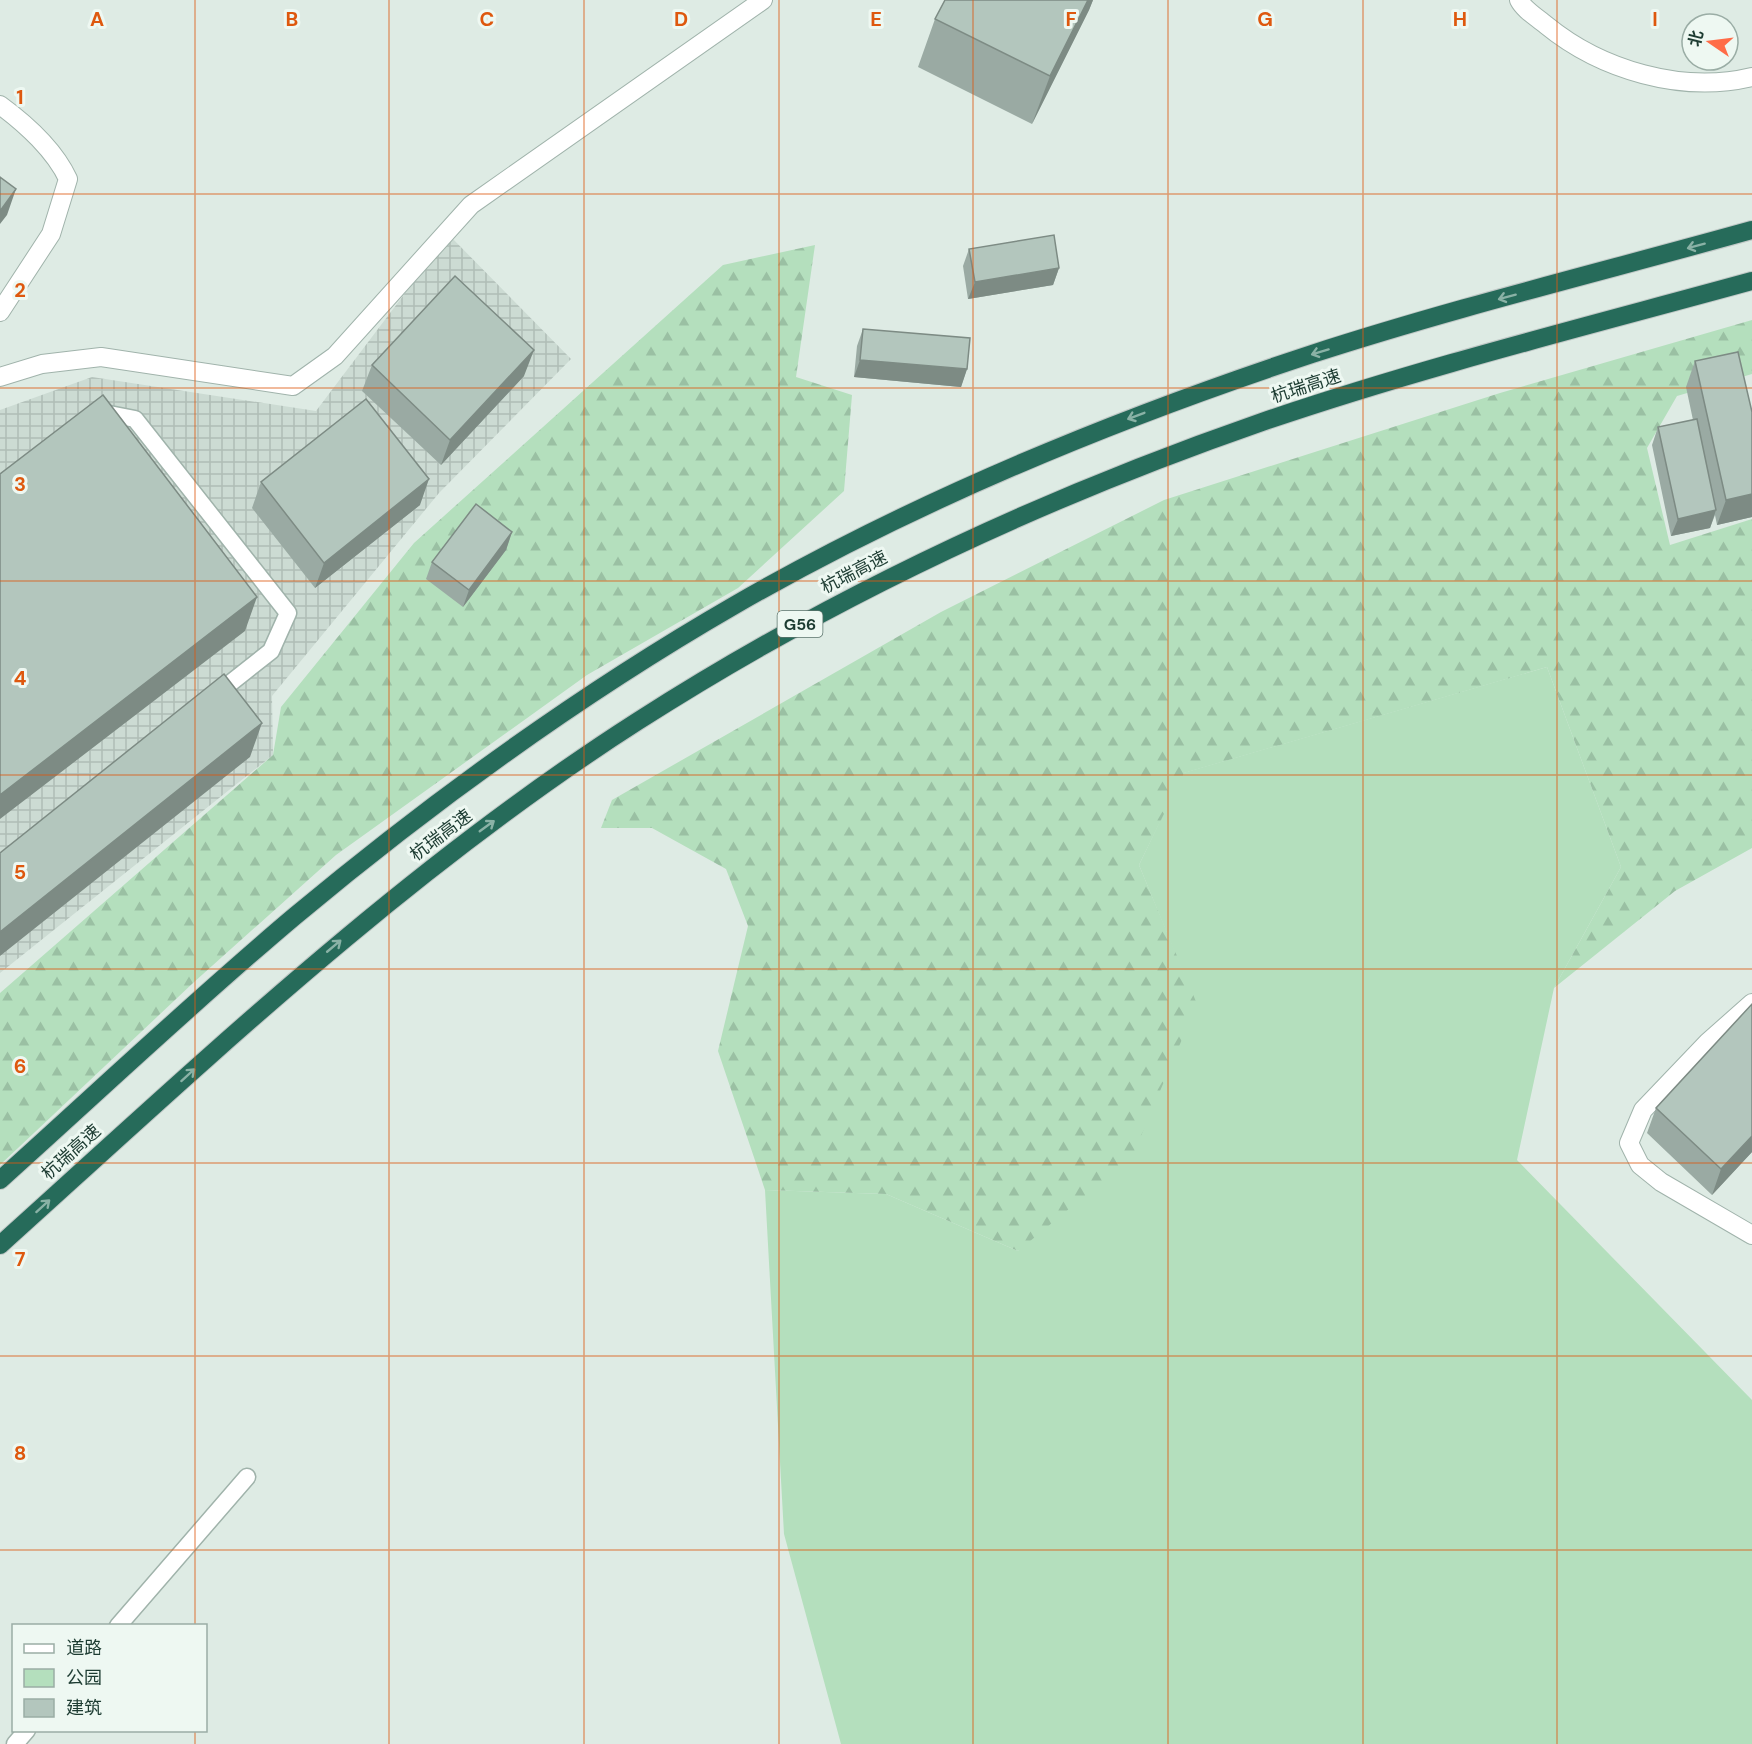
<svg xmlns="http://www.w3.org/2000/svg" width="1752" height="1744" font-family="'DM Sans','Noto Sans SC',sans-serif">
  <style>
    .industrial { fill: url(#industrial-grid) }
    .green { fill: #b4dfbd }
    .forest { fill: url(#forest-firs) }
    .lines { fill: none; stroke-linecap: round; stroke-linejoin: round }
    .service-casing { stroke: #a0b3ab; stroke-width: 19 }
    .minor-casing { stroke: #a0b3ab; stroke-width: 20 }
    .motorway-casing { stroke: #c0c8c6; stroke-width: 20 }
    .service { stroke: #fff; stroke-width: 16 }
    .minor { stroke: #fff; stroke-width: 18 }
    .motorway { stroke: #266b5a; stroke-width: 18 }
    .wall { fill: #9aaaa3 }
    .shaded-wall { fill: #7d8b84 }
    .building { fill: #b3c6bd; stroke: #7d8b84; stroke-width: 1.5 }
    .oneway { stroke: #8ab2a6 }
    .grid { fill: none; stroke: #de580e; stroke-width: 1.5; stroke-opacity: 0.55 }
    .labels { text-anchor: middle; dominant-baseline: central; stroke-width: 6; stroke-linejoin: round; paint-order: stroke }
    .shield { fill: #eef8f2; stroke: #5c746c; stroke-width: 1.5 }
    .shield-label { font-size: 16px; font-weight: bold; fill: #1d3c32 }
    .street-label { font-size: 18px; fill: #1d3c32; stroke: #eef8f2 }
    .grid-label { font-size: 20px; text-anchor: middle; font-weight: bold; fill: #de580e; stroke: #eef8f2; stroke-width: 6; stroke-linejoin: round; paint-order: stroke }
  </style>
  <defs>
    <pattern id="industrial-grid" width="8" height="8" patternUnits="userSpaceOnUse" patternTransform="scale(1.5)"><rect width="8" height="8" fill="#ccdbd3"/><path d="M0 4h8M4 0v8" fill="none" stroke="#afbdb6"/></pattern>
    <pattern id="forest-firs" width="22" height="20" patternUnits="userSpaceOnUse" patternTransform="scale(1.5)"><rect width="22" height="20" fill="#b4dfbd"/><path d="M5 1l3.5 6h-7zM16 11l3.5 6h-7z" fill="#9ac0a3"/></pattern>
  </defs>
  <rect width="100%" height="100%" fill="#deebe4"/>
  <path class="industrial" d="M 449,235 L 571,359 L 439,493 L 272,696 L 273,755 L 0,973 L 0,410 L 92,377 L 316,411 Z"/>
  <path class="green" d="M 1547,667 L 1621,867 L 1554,988 L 1517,1160 L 1752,1400 L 1752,1744 L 841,1744 L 784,1534 L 765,1190 L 886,1194 L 1018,1251 L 1196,1004 L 1139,865 L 1183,773 Z"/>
  <path class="forest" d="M 815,245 L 796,377 L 852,395 L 844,491 L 738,588 L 587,675 L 336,855 L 193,983 L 0,1165 L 0,993 L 273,755 L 281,707 L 414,543 L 723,265 Z
    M 1752,320 L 1752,374 L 1677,396 L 1647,448 L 1670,545 L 1752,519 L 1752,848 L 1675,891 L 1554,988 L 1621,867 L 1547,667 L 1184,773 L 1139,865 L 1197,1004 L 1132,1157 L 1018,1251 L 886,1194 L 765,1190 L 718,1051 L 748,926 L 726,869 L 652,828 L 601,828 L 612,800 L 941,612 L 1164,500 L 1500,393 Z"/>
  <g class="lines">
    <g class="service-casing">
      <path id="service" d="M 99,412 L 135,419 L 288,613 L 271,651 L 214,696
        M 118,1626 L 247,1477
        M 15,1744 L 27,1730"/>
    </g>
    <g class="minor-casing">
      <path id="minor" d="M 1519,0 C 1524,10 1538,18 1546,25 C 1601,70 1682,94 1752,77
        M 0,105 C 26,124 55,151 68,179 L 51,234 L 0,312
        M 0,377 L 42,364 L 101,357 L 293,386 L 335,356 L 471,205 L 763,0
        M 1752,1003 L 1708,1042 L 1643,1110 L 1629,1143 L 1640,1165 L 1661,1182 L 1752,1235"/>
    </g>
    <g class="motorway-casing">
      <path id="motorway" d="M 0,1180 C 98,1092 194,1001 295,916 C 433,801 579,695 735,605 C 917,500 1112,420 1312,354 C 1457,307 1605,271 1752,230
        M 0,1245 C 204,1061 405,870 638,721 C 833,596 1043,498 1262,422 C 1423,367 1588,326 1752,281"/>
    </g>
    <use href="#service" class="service"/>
    <use href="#minor" class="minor"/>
    <use href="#motorway" class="motorway"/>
  </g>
  <path class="wall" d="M 945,0 L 1093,0 L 1089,10 L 1032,124 L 918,67 L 935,19 Z
    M 969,249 L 1059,268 L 1053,285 L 968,299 L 963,266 Z
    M 863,329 L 967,369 L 961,387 L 854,377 L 857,346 Z
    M 1695,361 L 1752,517 L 1717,525 L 1715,515 L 1710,528 L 1671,536 L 1652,445 L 1658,427 L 1693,420 L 1686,387 Z
    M 372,365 L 524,376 L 441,465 L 362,391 Z
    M 261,482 L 420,505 L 315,588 L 252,508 Z
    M 512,532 L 506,550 L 463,607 L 426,579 L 432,562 Z
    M 1752,1004 L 1752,1152 L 1712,1195 L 1647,1133 L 1656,1108 Z"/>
  <path class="shaded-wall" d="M 1088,0 L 1093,0 L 1089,10 L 1032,124 L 1050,76 Z
    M 16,189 L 7,215 L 0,224 L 0,211 Z
    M 1059,268 L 1053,285 L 968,299 L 975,282 Z
    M 534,350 L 524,376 L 441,465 L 450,440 Z
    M 860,360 L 967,369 L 961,387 L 854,377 Z
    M 429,479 L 420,505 L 315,588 L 324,563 Z
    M 1752,494 L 1752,517 L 1717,525 L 1726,500 Z
    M 1716,510 L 1710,528 L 1671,536 L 1678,519 Z
    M 512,532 L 506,550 L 463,607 L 469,590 Z
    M 257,597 L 245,631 L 0,819 L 0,795 Z
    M 262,723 L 250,757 L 0,956 L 0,932 Z
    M 1752,1136 L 1752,1152 L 1712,1195 L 1721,1169 Z"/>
  <path class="building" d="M 945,0 L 1088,0 L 1050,76 L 935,19 Z
    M 0,177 L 16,189 L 0,211 Z
    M 1054,235 L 1059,268 L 975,282 L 969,249 Z
    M 455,276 L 534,350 L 450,440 L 372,365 Z
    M 863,329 L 970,338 L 967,369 L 860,360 Z
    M 1738,352 L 1752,412 L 1752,494 L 1726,500 L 1695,361 Z
    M 103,395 L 257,597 L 0,795 L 0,474 Z
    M 366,399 L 429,479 L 324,563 L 261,482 Z
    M 1697,419 L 1716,510 L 1678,519 L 1658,427 Z
    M 476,504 L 512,532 L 469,590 L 432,562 Z
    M 224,674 L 262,723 L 0,932 L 0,853 Z
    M 1752,1004 L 1752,1136 L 1721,1169 L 1656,1108 Z"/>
  <defs><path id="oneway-shaft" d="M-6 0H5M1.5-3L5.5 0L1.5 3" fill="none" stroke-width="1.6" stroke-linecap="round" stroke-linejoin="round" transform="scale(1.5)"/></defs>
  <g class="oneway">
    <use href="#oneway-shaft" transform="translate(1696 246) rotate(165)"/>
    <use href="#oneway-shaft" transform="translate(1507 297) rotate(165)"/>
    <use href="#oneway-shaft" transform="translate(1320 352) rotate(163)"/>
    <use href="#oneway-shaft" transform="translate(1136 416) rotate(159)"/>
    <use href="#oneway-shaft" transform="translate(487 826) rotate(-36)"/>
    <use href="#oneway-shaft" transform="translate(334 946) rotate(-40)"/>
    <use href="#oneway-shaft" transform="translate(188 1075) rotate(-42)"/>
    <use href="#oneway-shaft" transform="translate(43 1206) rotate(-42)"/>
  </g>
  <path class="grid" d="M 195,0 L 195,1626M 389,0 L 389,1744M 584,0 L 584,1744M 779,0 L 779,1744M 973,0 L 973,1744M 1168,0 L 1168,1744M 1363,0 L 1363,1744M 1557,0 L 1557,1744M 0,194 L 1752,194M 0,388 L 1752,388M 0,581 L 1752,581M 0,775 L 1752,775M 0,969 L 1752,969M 0,1163 L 1752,1163M 0,1356 L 1752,1356M 0,1550 L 1752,1550M 195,1730 L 195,1744"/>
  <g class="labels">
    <rect class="shield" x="777.5" y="611" width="45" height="26" rx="4.5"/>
    <g class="shield-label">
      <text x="800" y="624">G56</text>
    </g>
    <g class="street-label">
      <text transform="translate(1306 386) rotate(-18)">杭瑞高速</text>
      <text transform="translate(854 572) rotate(-27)">杭瑞高速</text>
      <text transform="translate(441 835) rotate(-37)">杭瑞高速</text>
      <text transform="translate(71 1152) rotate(-42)">杭瑞高速</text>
    </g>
  </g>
  <g class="grid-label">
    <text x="97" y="26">A</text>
    <text x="292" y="26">B</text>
    <text x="487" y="26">C</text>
    <text x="681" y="26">D</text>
    <text x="876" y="26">E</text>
    <text x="1071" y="26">F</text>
    <text x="1265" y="26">G</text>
    <text x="1460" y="26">H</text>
    <text x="1655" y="26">I</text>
    <text x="20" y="104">1</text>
    <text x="20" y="297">2</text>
    <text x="20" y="491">3</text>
    <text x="20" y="685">4</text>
    <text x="20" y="879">5</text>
    <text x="20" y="1073">6</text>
    <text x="20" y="1266">7</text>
    <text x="20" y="1460">8</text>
  </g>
  <rect x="12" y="1624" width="195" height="108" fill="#eef8f2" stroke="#9aada5" stroke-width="1.5"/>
  <rect x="24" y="1644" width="30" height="9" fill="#ffffff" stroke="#9aada5" stroke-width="1.5"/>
  <text x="66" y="1654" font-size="18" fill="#1d3c32">道路</text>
  <rect x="24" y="1669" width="30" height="18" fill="#b4dfbd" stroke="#9aada5" stroke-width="1.5"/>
  <text x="66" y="1684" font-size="18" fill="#1d3c32">公园</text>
  <rect x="24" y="1699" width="30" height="18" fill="#b3c6bd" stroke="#9aada5" stroke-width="1.5"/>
  <text x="66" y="1714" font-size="18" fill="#1d3c32">建筑</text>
  <g transform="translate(1710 42) rotate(284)"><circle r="28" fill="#eef8f2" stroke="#9aada5" stroke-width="1.5"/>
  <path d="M0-4.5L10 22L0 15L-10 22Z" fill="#ff6c48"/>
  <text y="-9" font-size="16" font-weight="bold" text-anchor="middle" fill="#1d3c32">北</text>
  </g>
</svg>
